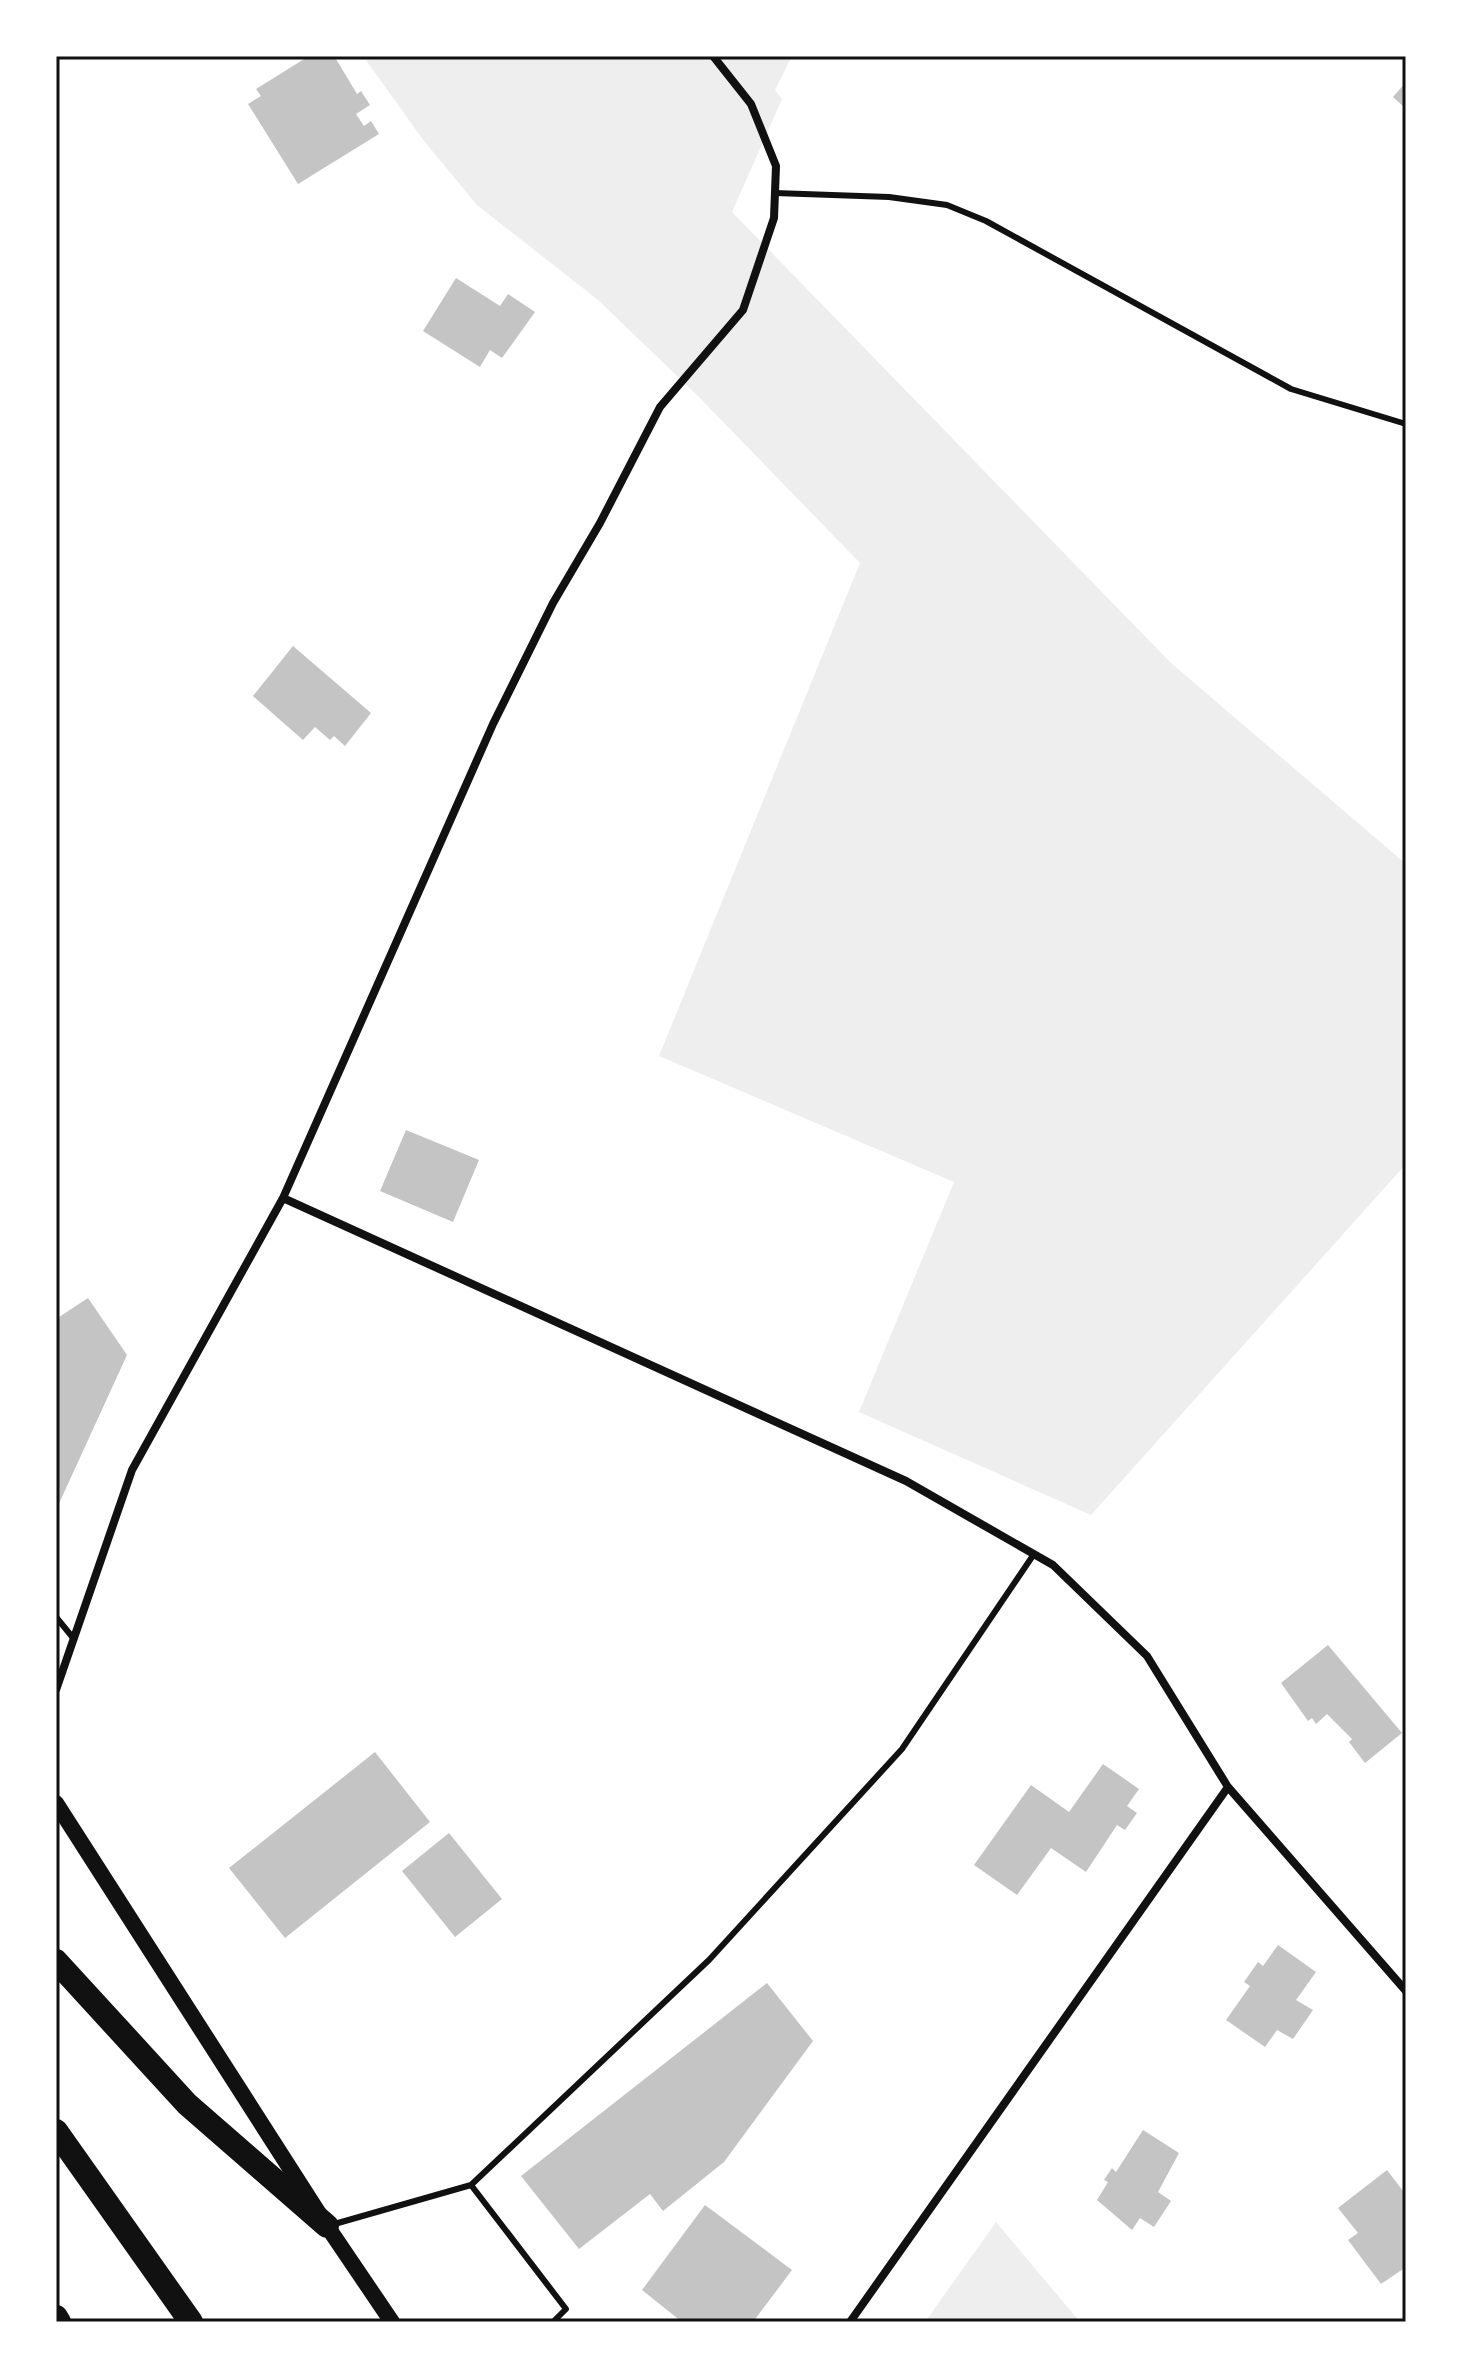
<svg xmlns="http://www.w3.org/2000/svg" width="1462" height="2378" font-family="Montserrat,sans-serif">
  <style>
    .green { fill: #eee }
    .building { fill: #c4c4c4 }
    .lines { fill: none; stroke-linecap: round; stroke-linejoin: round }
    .service { stroke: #111; stroke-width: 6 }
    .minor { stroke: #111; stroke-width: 8 }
    .secondary { stroke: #111; stroke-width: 16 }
    .motorway { stroke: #111; stroke-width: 24 }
    .neatline { fill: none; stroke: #111; stroke-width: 3 }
  </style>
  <rect width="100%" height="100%" fill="#fff"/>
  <path class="green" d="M 363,56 L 792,56 L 775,90 L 782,99 L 732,212 L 1171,663 L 1406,864 L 1406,1164 L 1091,1515 L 859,1412 L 954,1182 L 659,1056 L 860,563 L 698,396 L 598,300 L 477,205 L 424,141 Z
    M 996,2222 L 1080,2322 L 925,2322 Z"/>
  <path class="building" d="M 309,56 L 340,56 L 336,59 L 357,94 L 361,91 L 370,105 L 356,114 L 364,126 L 371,121 L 379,134 L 298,184 L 248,104 L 261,96 L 256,89 Z
    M 1406,82 L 1406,109 L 1393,97 Z
    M 456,278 L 500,306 L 508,294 L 535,312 L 502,358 L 490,350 L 480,367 L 423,331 Z
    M 293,646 L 371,713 L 345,746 L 334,736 L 330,740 L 315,727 L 303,740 L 253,696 Z
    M 406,1130 L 479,1160 L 453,1222 L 380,1191 Z
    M 88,1298 L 127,1355 L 56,1510 L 56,1319 Z
    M 1328,1645 L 1402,1733 L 1365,1763 L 1349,1742 L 1352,1739 L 1327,1714 L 1316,1724 L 1312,1718 L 1308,1721 L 1281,1683 Z
    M 375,1752 L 430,1822 L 285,1938 L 229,1868 Z
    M 1103,1764 L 1139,1789 L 1127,1806 L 1137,1813 L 1125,1830 L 1117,1825 L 1086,1872 L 1051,1848 L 1017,1895 L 974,1865 L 1031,1785 L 1069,1812 Z
    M 449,1833 L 502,1899 L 455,1937 L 402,1871 Z
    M 1278,1945 L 1316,1972 L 1296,2000 L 1313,2010 L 1293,2039 L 1277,2030 L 1265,2047 L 1226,2020 L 1250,1986 L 1244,1982 L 1258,1962 L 1263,1966 Z
    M 767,1983 L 813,2041 L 724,2162 L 663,2211 L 650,2194 L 579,2249 L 521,2176 Z
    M 1143,2130 L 1179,2153 L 1158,2192 L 1171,2201 L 1154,2227 L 1140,2218 L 1132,2230 L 1097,2200 L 1108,2182 L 1104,2180 L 1112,2168 L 1116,2172 Z
    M 1387,2170 L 1406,2195 L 1406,2267 L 1381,2284 L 1348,2240 L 1358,2233 L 1338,2208 Z
    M 705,2205 L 792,2270 L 753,2322 L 682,2322 L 642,2290 Z"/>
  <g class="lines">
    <path class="service" d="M 775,193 L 889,197 L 947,205 L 986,221 L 1291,389 L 1406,424
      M 56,1617 L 74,1639
      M 471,2185 L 709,1960 L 902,1749 L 1034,1554
      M 331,2225 L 471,2185 L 566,2309 L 553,2322"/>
    <path class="minor" d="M 283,1198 L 906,1481 L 1053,1565 L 1147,1656 L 1228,1787 L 1406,1991
      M 56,1690 L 132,1470 L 283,1198 L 493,724 L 553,603 L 600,523 L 660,407 L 743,310 L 774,218 L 776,166 L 751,104 L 713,56
      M 850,2322 L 1228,1787"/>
    <path class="secondary" d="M 56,1803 L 327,2226 L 392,2322"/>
    <path class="motorway" d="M 56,1961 L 187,2104 L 327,2226
      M 56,2131 L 191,2322
      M 56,2317 L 59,2322"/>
  </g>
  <rect width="1462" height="2378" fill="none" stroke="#ffffff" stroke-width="116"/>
  <rect x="58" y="58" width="1346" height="2262" class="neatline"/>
</svg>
